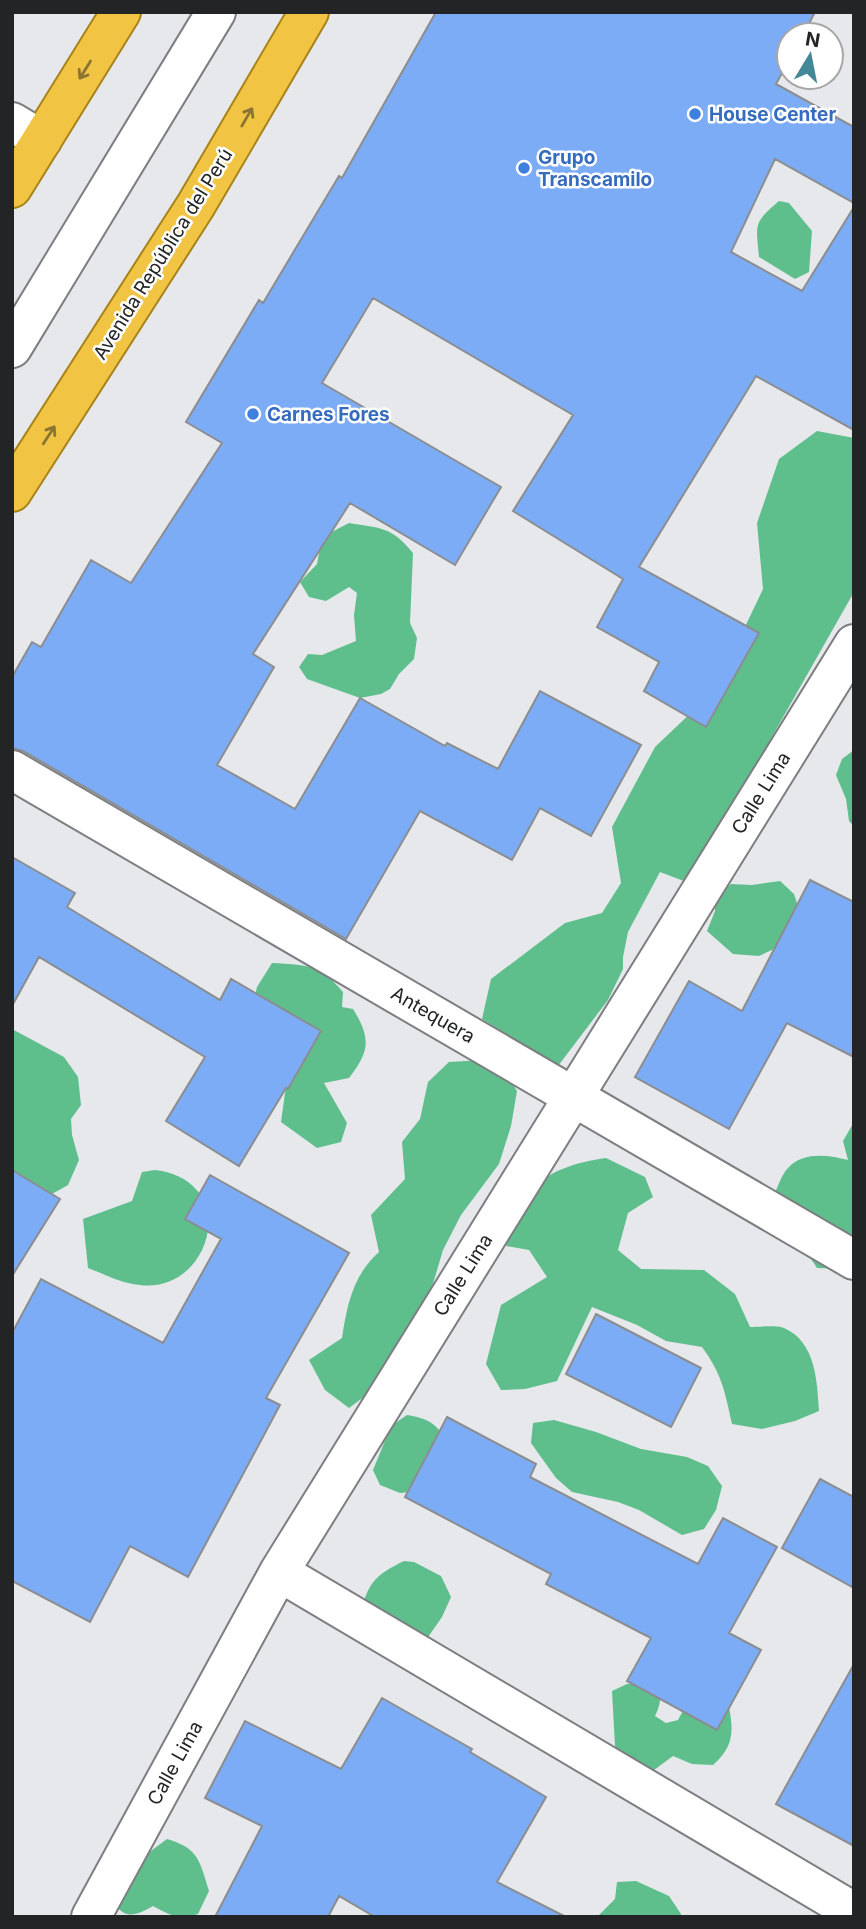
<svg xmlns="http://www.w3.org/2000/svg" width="866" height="1929" font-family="Inter,sans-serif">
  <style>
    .forest { fill: #5ebf8d }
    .building { fill: #7dacf6; stroke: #8b8d8f; stroke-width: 2 }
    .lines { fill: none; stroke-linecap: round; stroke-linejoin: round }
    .minor-casing { stroke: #7c7e81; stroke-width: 42 }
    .tertiary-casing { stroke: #7c7e81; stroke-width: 42 }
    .trunk-casing { stroke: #a8831a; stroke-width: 42 }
    .minor { stroke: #fff; stroke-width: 38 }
    .tertiary { stroke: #fff; stroke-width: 38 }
    .trunk { stroke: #f2c443; stroke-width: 38 }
    .oneway { stroke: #8a7434 }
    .shop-dot { fill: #3f7fe0; stroke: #fff; stroke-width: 2.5 }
    .labels { text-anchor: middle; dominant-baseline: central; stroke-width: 5; stroke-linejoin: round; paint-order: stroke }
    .shop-label { font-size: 19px; font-weight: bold; fill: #366cbe; stroke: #fff; text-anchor: start }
    .street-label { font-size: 19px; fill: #232425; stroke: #fff }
  </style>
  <rect width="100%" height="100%" fill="#e6e8eb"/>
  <path class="forest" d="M 779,201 L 789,203 L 812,231 L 809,272 L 795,279 L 759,257 C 756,224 753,223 779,201 Z
    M 817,431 L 854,438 L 854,592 L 689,883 L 660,872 L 628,932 L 623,957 L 623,969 L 608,1000 L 558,1066 L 482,1019 L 491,979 L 565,923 L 602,913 L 621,883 L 612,827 L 655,747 L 715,690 L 763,589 L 757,523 L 779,459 Z
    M 349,523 C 381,528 392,527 413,553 L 410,623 L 417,638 L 414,659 L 399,674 L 390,689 L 381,694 L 360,698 L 307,679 L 299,667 L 308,654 L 322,655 L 356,641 L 354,615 L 357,593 L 349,587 L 326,601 L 309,597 L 300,582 L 317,564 L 322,537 Z
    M 854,750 L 854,826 L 849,821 L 846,799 L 836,775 L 842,759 Z
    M 780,881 L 794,894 L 800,912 L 785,944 L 759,956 L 733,954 L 707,931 L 715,911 L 715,898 L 731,884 L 752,885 Z
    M 272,963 C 307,965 319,964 343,992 L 342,1007 L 353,1009 C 371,1038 370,1051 349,1078 L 324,1083 L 347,1123 L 341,1142 L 317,1148 L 281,1122 L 289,1064 L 252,1010 L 257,987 Z
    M 12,1029 L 64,1057 L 78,1077 L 81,1105 L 71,1119 L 72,1135 L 79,1160 L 68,1185 L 52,1194 L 12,1184 Z
    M 483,1060 L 506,1074 L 517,1091 L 511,1126 L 499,1164 L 461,1215 L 443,1250 L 418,1334 L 377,1387 L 349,1408 L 325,1390 L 309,1360 L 342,1338 C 347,1305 353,1275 379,1252 L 371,1215 L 405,1179 L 402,1142 L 420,1119 L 428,1082 L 449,1062 Z
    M 854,1122 L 854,1266 L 850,1269 L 817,1268 L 772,1199 C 777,1190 781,1175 788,1168 C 803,1151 829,1155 848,1160 L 843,1141 Z
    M 606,1158 L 645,1177 L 653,1197 L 628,1213 L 618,1250 L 641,1269 L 704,1270 L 735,1294 L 750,1327 C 760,1327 775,1325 784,1328 C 816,1342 817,1381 819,1411 L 795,1421 L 762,1429 L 732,1424 C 725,1392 722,1374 702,1347 L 666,1341 L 637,1325 L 592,1307 L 557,1381 L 525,1389 L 501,1390 L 486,1364 L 501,1305 L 547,1277 L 529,1250 L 506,1246 C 513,1229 517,1210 528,1195 C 546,1170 578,1162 606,1158 Z
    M 155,1170 C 243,1181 211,1294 140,1285 C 123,1284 104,1274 88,1268 L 83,1219 L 132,1201 L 142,1172 Z
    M 407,1415 C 425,1418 433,1421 444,1436 L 422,1491 L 400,1493 L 380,1485 L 373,1470 L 391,1426 Z
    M 554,1420 L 596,1432 L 641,1449 L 687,1457 L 708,1466 L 722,1486 L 716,1510 L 704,1529 L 682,1535 L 639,1510 L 618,1502 L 572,1492 L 556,1478 L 531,1443 L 533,1423 Z
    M 404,1561 L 414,1562 L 441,1576 L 451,1597 L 442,1617 L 426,1640 L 362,1610 C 368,1581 378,1574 404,1561 Z
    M 657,1683 C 662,1695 661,1704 655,1716 L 666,1723 L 678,1720 L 685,1707 L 729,1707 C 734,1733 733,1747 713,1765 L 692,1764 L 673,1756 L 654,1770 L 626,1760 L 615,1746 L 612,1691 L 627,1684 Z
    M 167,1839 C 199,1848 200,1862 209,1891 L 198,1914 C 179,1920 169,1915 153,1906 C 137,1915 124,1921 113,1901 L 136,1862 Z
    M 636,1881 L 669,1896 L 681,1914 L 680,1917 L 597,1917 L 615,1899 L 617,1882 Z"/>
  <path class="building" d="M 436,12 L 815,12 L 803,35 L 789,35 L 789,60 L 776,84 L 854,127 L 854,203 L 775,159 L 731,252 L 802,291 L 854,207 L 854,430 L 756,376 L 639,567 L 759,633 L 706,727 L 644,691 L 659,662 L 597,627 L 623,579 L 513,511 L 573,415 L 373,298 L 322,383 L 501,487 L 455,565 L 350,503 L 253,654 L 274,667 L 217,765 L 295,809 L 360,698 L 445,746 L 447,743 L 498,769 L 540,691 L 641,745 L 591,836 L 540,808 L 512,860 L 420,811 L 346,939 L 23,751 L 12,748 L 12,677 L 32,642 L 41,647 L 91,560 L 131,583 L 222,443 L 186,422 L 259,300 L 263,303 L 339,176 L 342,178 Z
    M 12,857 L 75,893 L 67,907 L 220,1000 L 231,979 L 321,1031 L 288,1089 L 286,1088 L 239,1166 L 166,1121 L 205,1057 L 39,957 L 12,1006 Z
    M 810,880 L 854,902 L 854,1057 L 787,1023 L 729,1129 L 635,1077 L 689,981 L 742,1011 Z
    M 12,1170 L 60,1199 L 12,1276 Z
    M 210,1175 L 349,1253 L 266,1398 L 280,1405 L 188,1577 L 130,1546 L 90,1622 L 12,1581 L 12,1333 L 41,1279 L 163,1343 L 221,1239 L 185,1219 Z
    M 596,1314 L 701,1368 L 671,1427 L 566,1374 Z
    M 447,1417 L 536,1464 L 530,1477 L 698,1564 L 723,1518 L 777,1547 L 729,1633 L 761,1650 L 717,1730 L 627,1681 L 651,1638 L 546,1584 L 551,1574 L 405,1497 Z
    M 820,1479 L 854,1497 L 854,1588 L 782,1548 Z
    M 854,1664 L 854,1846 L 776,1804 Z
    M 382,1698 L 472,1749 L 470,1752 L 546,1797 L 497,1882 L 566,1917 L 375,1917 L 339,1896 L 328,1917 L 215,1917 L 262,1826 L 205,1798 L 245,1721 L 341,1769 Z"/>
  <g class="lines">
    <g class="minor-casing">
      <path id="minor" d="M 12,122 L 42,140
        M 12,770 L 854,1260
        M 279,1572 L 854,1912
        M 91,1917 L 279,1572 L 854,644"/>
    </g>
    <g class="tertiary-casing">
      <path id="tertiary" d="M 12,348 L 216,12"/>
    </g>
    <g class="trunk-casing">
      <path id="trunk" d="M 12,188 L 121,12
        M 12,492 L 196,205 L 309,12"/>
    </g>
    <use href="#minor" class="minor"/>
    <use href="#tertiary" class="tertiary"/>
    <use href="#trunk" class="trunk"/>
  </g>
  <defs><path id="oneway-shaft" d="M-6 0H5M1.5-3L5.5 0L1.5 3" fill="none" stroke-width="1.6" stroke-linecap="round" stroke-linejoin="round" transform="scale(1.75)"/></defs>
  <g class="oneway">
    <use href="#oneway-shaft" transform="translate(85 70) rotate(122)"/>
    <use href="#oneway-shaft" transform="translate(247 117) rotate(-60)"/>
    <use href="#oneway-shaft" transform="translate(49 435) rotate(-57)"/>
  </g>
  <g class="shop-dot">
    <circle cx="695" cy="114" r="7"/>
    <circle cx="524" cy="168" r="7"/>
    <circle cx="253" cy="414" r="7"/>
  </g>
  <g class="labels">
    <g class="shop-label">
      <text x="709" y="114">House Center</text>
      <text x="538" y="157">Grupo<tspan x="538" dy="22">Transcamilo</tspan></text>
      <text x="267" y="414">Carnes Fores</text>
    </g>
    <g class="street-label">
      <text transform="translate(163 254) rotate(-58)">Avenida República del Perú</text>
      <text transform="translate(761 793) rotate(-58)">Calle Lima</text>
      <text transform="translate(433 1015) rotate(30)">Antequera</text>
      <text transform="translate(463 1275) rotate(-58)">Calle Lima</text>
      <text transform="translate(175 1763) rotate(-61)">Calle Lima</text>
    </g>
  </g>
  <rect width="866" height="1929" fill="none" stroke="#232425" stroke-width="28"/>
  <g transform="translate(810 56) rotate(10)"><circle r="33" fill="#ffffff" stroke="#a7a7a8" stroke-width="2"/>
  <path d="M0-5L12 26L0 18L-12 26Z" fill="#448897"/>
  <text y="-10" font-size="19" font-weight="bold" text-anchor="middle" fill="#232425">N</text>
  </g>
</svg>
